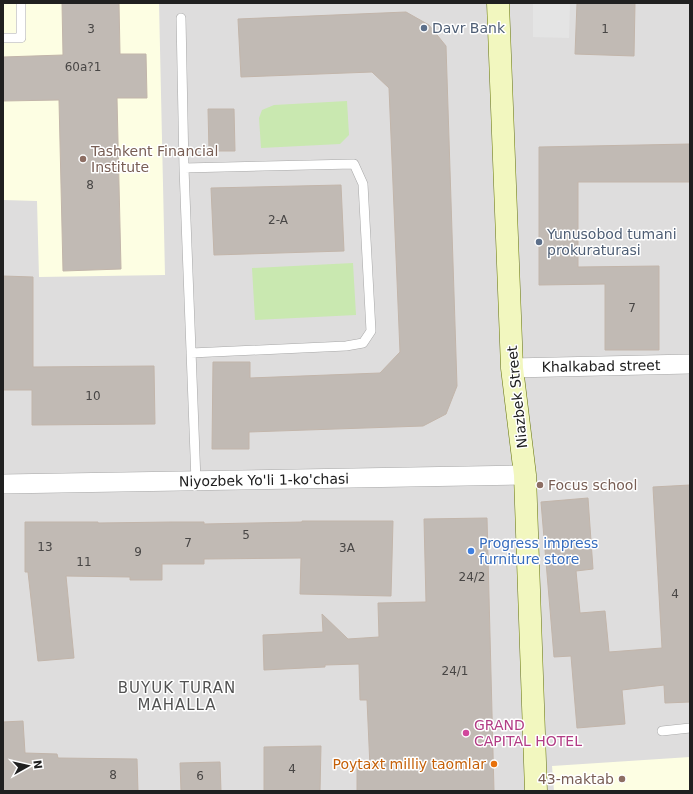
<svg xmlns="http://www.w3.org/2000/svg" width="693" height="794" font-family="'DejaVu Sans',sans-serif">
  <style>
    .residential { fill: #dedddd }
    .education { fill: #fdfee3 }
    .grass { fill: #c9e8b0 }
    .parking { fill: #e4e4e4 }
    .building { fill: #c1bab4; stroke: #c2b5aa }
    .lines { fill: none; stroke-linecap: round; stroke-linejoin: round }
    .lane-casing { stroke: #a7a7a7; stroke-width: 10 }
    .street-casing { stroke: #a7a7a7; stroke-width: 20 }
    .secondary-casing { stroke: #66750a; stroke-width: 23 }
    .lane { stroke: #fff; stroke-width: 9 }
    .street { stroke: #fff; stroke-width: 19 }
    .secondary { stroke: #f2f7bf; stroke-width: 22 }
    .service-dot { fill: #5c6f8a; stroke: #fff; stroke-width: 1.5 }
    .education-dot { fill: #8d6e63; stroke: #fff; stroke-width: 1.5 }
    .shop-dot { fill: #3f7fe0; stroke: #fff; stroke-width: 1.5 }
    .hotel-dot { fill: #d1479c; stroke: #fff; stroke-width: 1.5 }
    .food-dot { fill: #e8710a; stroke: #fff; stroke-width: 1.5 }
    .labels { text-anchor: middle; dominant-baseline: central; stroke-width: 3; stroke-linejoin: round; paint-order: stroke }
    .number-label { font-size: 12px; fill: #484645 }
    .service-label { font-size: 14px; fill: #4e5e75; stroke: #fff; text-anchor: start }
    .education-label { font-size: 14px; fill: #785e54; stroke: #fff; text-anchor: start }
    .street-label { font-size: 14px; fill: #202020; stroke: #fff }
    .shop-label { font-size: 14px; fill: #366cbe; stroke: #fff; text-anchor: start }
    .hotel-label { font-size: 14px; fill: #b23c85; stroke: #fff; text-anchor: start }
    .food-label { font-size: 14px; fill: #c56008; stroke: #fff; text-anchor: end }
    .neighbourhood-label { font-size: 15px; letter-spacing: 1px; fill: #535353; stroke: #fff }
  </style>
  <rect width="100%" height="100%" fill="#f0eee7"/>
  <path class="residential" d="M 3,3 L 690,3 L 690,791 L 3,791 Z"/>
  <path class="education" d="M 3,3 L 159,3 L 165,275 L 39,277 L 37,201 L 3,200 Z
    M 690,757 L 690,791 L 554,791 L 552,766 Z"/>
  <path class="grass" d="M 347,101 L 349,135 L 340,144 L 261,148 L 259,118 L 262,110 L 274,105 Z
    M 353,263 L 356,315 L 255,320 L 252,268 Z"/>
  <path class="parking" d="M 533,3 L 570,3 L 569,38 L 533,37 Z"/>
  <path class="building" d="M 62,3 L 119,3 L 120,54 L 146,54 L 147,98 L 117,98 L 121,269 L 63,271 L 59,100 L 3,101 L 3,57 L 63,55 Z
    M 577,3 L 635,3 L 634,56 L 575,54 Z
    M 406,12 L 429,25 L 446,46 L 457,386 L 446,414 L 423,426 L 249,432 L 249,449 L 212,449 L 213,362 L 250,362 L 250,378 L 380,373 L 400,352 L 389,88 L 372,72 L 241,77 L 238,19 Z
    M 208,109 L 234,109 L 235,151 L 209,151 Z
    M 690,144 L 690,182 L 578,182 L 578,267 L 659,266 L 659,350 L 605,350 L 605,284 L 539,285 L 539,147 Z
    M 341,185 L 344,251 L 214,255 L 211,188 Z
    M 3,276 L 33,277 L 33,367 L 154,366 L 155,424 L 32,425 L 32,390 L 3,390 Z
    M 690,485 L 690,702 L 665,703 L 664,685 L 622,690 L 625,724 L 577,728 L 571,656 L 554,657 L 541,502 L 588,498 L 593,569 L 576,571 L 580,613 L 605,611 L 609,652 L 662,648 L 653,487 Z
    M 487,518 L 494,791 L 357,791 L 357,767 L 370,767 L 367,700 L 360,700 L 359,664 L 325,665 L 325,667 L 264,670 L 263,635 L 323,632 L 322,614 L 348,639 L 379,637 L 378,603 L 426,602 L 424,519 Z
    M 302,521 L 393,521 L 391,596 L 300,594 L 301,558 L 204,559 L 204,564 L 162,564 L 162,580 L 130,580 L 130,577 L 66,576 L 74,658 L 38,661 L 28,572 L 25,572 L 25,522 L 98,522 L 98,523 L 172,522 L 204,522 L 204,524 L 302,522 Z
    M 23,721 L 25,753 L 57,754 L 58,758 L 137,759 L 138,791 L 3,791 L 3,722 Z
    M 321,746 L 320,791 L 264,791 L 264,747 Z
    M 220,762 L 221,791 L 181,791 L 180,763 Z"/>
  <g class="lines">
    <g class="lane-casing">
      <path id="lane" d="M 181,18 L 184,168 L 196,481
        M 3,38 L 21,38 L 21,3
        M 184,168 L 354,164 L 363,184 L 371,331 L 363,343 L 346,346 L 191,353
        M 662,731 L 690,728"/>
    </g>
    <g class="street-casing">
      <path id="street" d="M 512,368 L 690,364
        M 3,484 L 525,475"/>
    </g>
    <g class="secondary-casing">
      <path id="secondary" d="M 498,3 L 512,368 L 525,475 L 536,791"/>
    </g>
    <use href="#lane" class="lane"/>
    <use href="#street" class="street"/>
    <use href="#secondary" class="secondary"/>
  </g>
  <g class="service-dot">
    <circle cx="424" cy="28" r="4"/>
    <circle cx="539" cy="242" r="4"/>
  </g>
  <g class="education-dot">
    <circle cx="83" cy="159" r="4"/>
    <circle cx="540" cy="485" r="4"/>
    <circle cx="622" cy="779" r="4"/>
  </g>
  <circle class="shop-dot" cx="471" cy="551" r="4"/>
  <circle class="hotel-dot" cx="466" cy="733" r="4"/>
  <circle class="food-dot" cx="494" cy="764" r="4"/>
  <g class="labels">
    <g class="number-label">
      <text x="91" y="29">3</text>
      <text x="605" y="29">1</text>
      <text x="83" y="67">60a?1</text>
      <text x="90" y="185">8</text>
      <text x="278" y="220">2-A</text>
      <text x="632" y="308">7</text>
      <text x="93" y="396">10</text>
      <text x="246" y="535">5</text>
      <text x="188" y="543">7</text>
      <text x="45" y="547">13</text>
      <text x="347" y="548">3А</text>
      <text x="138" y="552">9</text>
      <text x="84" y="562">11</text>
      <text x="472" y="577">24/2</text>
      <text x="675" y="594">4</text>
      <text x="455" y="671">24/1</text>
      <text x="292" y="769">4</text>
      <text x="113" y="775">8</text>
      <text x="200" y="776">6</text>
    </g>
    <g class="service-label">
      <text x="432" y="28">Davr Bank</text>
      <text x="547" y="234">Yunusobod tumani<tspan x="547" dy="16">prokuraturasi</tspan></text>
    </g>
    <g class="education-label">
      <text x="91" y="151">Tashkent Financial<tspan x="91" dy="16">Institute</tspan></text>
      <text x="548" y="485">Focus school</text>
      <text x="614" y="779" text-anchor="end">43-maktab</text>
    </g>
    <g class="street-label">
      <text transform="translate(601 366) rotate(-1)">Khalkabad street</text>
      <text transform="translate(517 397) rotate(-96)">Niazbek Street</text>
      <text transform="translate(264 480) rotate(-1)">Niyozbek Yo'li 1-ko'chasi</text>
    </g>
    <g class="shop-label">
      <text x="479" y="543">Progress impress<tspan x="479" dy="16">furniture store</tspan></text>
    </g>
    <g class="hotel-label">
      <text x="474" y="725">GRAND<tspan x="474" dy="16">CAPITAL HOTEL</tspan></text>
    </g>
    <g class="food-label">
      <text x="486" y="764">Poytaxt milliy taomlar</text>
    </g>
    <g class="neighbourhood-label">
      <text x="177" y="688">BUYUK TURAN<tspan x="177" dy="17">MAHALLA</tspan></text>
    </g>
  </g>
  <rect width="693" height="794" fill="none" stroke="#202020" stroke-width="8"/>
  <g transform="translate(28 766) rotate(82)" stroke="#ffffff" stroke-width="3" paint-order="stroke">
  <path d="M0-3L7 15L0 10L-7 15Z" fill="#202020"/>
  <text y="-6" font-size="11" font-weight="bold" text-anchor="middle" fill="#202020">N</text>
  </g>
</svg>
